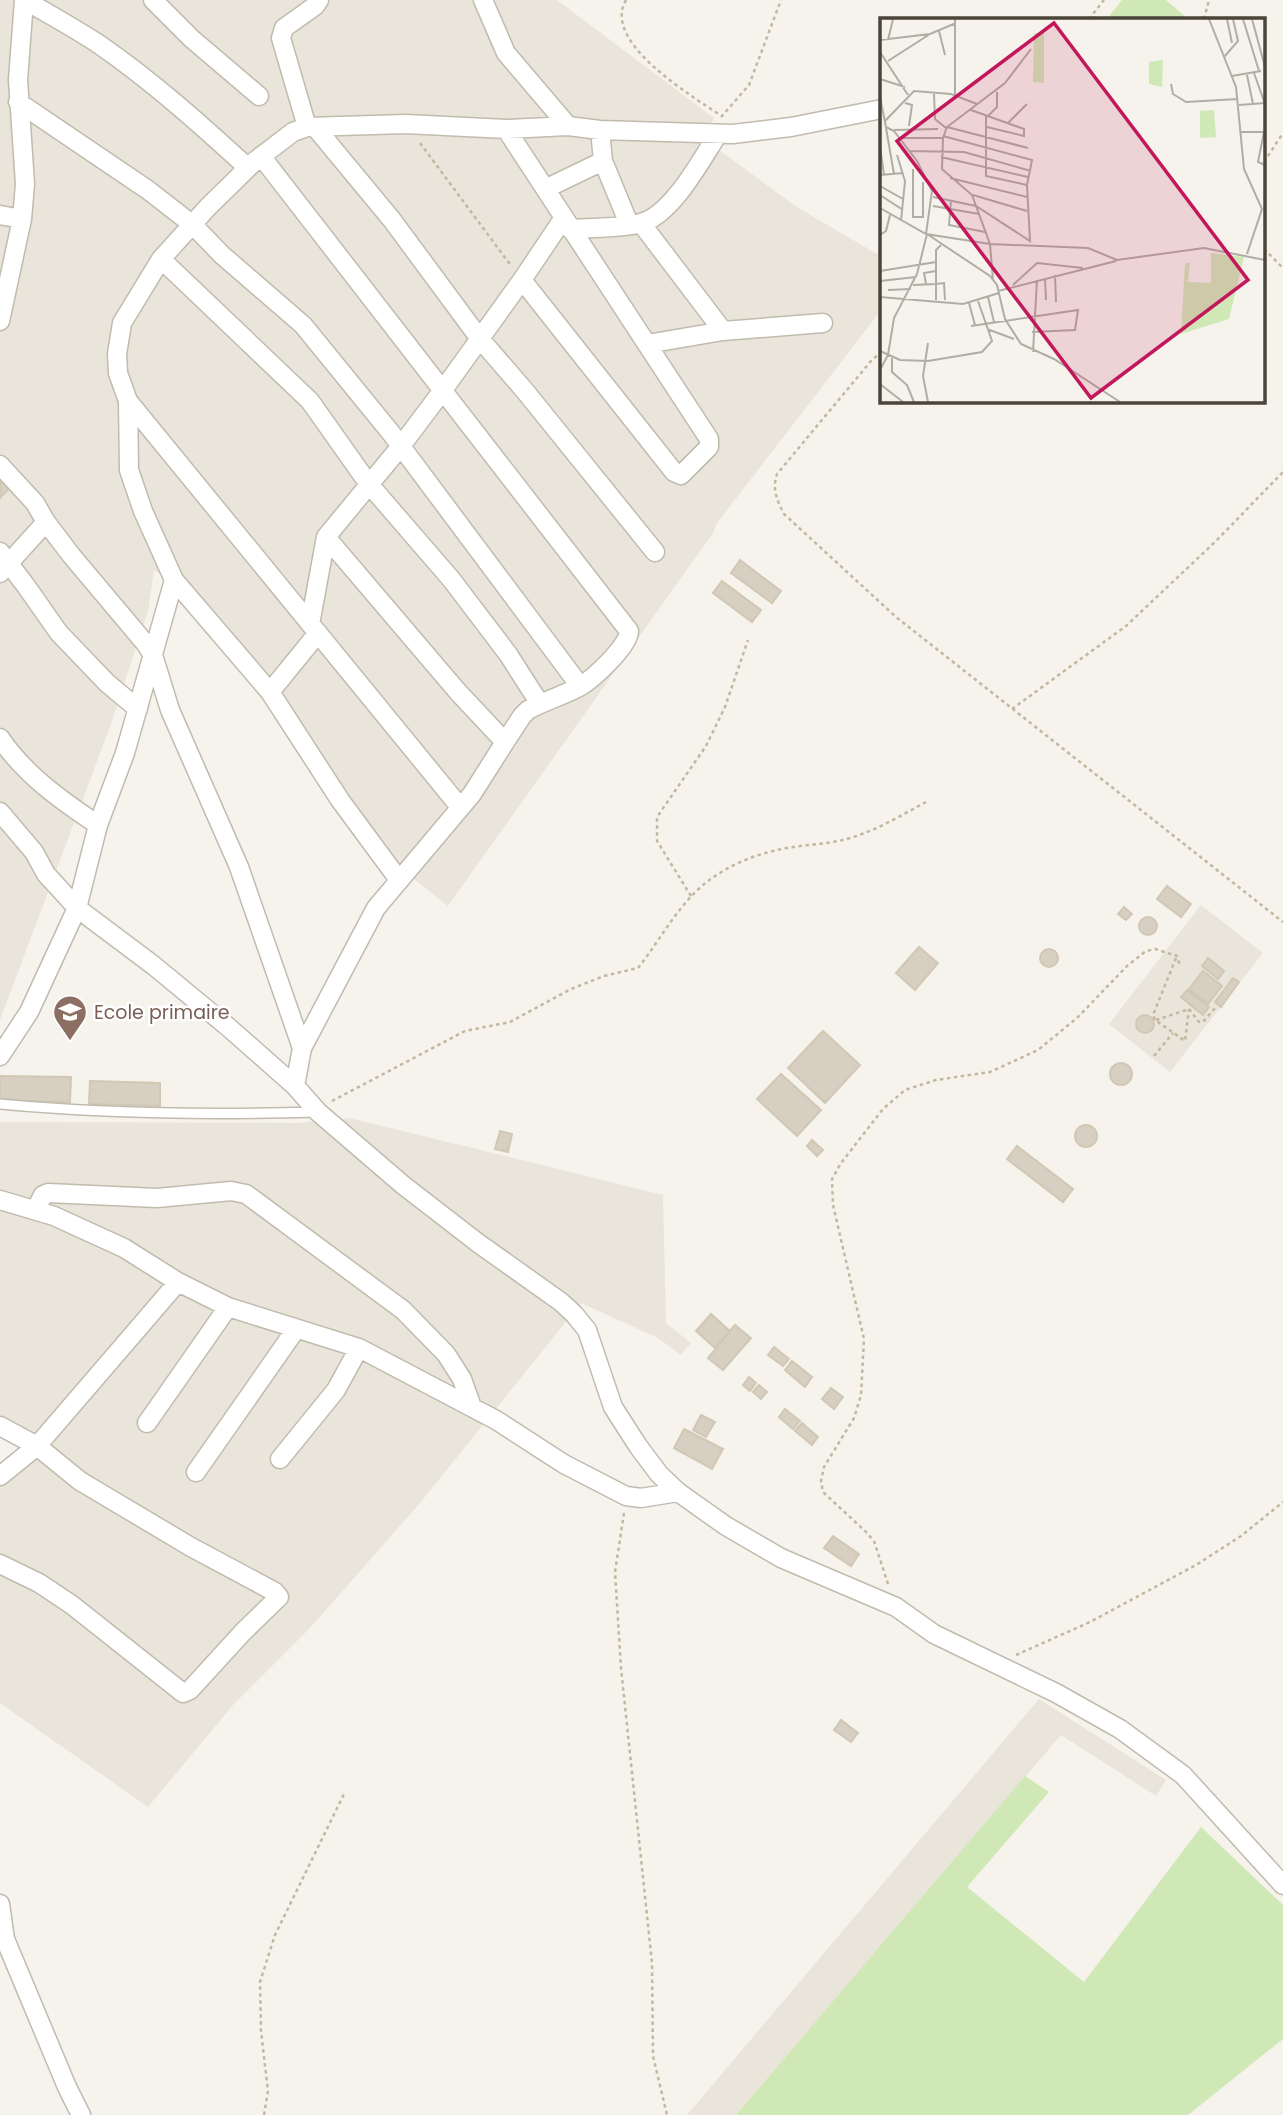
<svg xmlns="http://www.w3.org/2000/svg" width="1283" height="2115" font-family="Poppins,sans-serif">
  <style>
    .residential { fill: #e9e5da }
    .green { fill: #d0e8b6 }
    .building { fill: #d7cfc1; stroke: #d2c7b4; stroke-width: 2 }
    .lines { fill: none; stroke-linecap: round; stroke-linejoin: round }
    .service-casing { stroke: #c1bbae; stroke-width: 12 }
    .minor-casing { stroke: #c1bbae; stroke-width: 21 }
    .path { stroke: #c3b79f; stroke-width: 2.5; stroke-dasharray: 3.5 3.5; stroke-linecap: butt }
    .service { stroke: #fff; stroke-width: 9 }
    .minor { stroke: #fff; stroke-width: 18 }
    .labels { text-anchor: middle; dominant-baseline: central; stroke-width: 5; stroke-linejoin: round; paint-order: stroke }
    .education-label { font-size: 19px; fill: #785e54; stroke: #fff; text-anchor: start }
    .inset-road { fill: none; stroke: #b1ada4; stroke-width: 2 }
    .view { fill: #c2185b; fill-opacity: 0.15; stroke: #c2185b; stroke-width: 3.5 }
    .inset-edge { fill: none; stroke: #4a4439; stroke-width: 3.5 }
  </style>
  <rect width="100%" height="100%" fill="#f5f3ec"/>
  <path class="residential" d="M 0,0 L 557,0 L 714,118 L 703,138 L 795,206 L 877,254 L 882,251 L 882,309 L 717,523 L 713,533 L 448,906 L 404,871 L 161,575 L 154,570 L 148,611 L 111,724 L 0,1020 Z
    M 1201,905 L 1263,953 L 1170,1072 L 1109,1024 Z
    M 350,1118 L 663,1195 L 666,1323 L 691,1343 L 681,1355 L 658,1338 L 581,1303 L 420,1503 L 310,1628 L 233,1705 L 148,1807 L 0,1703 L 0,1474 L 38,1448 L 0,1431 L 0,1122 L 300,1123 Z
    M 1039,1699 L 1166,1780 L 1156,1796 L 1061,1735 L 736,2115 L 687,2115 Z"/>
  <path class="green" d="M 1122,0 L 1166,0 L 1188,19 L 1107,19 Z
    M 1025,1776 L 1049,1792 L 967,1887 L 1084,1982 L 1201,1827 L 1283,1905 L 1283,2039 L 1188,2115 L 736,2115 Z"/>
  <path class="building" d="M 0,473 L 12,485 L 0,498 Z
    M 740,560 L 781,591 L 772,603 L 731,573 Z
    M 722,581 L 761,610 L 752,622 L 713,593 Z
    M 1167,886 L 1191,904 L 1181,917 L 1157,899 Z
    M 1124,907 L 1132,914 L 1126,920 L 1118,914 Z
    M1139 926a9 9 0 1 1 18 0a9 9 0 1 1-18 0Z
    M 919,947 L 938,963 L 915,990 L 896,973 Z
    M1040 958a9 9 0 1 1 18 0a9 9 0 1 1-18 0Z
    M 1208,958 L 1224,971 L 1218,979 L 1202,966 Z
    M 1203,971 L 1222,986 L 1208,1004 L 1189,989 Z
    M 1233,978 L 1239,982 L 1221,1007 L 1215,1002 Z
    M 1187,990 L 1209,1007 L 1203,1015 L 1181,997 Z
    M1136 1024a9 9 0 1 1 18 0a9 9 0 1 1-18 0Z
    M 823,1031 L 860,1065 L 825,1103 L 788,1068 Z
    M1110 1074a11 11 0 1 1 22 0a11 11 0 1 1-22 0Z
    M 781,1074 L 821,1110 L 797,1136 L 757,1099 Z
    M 0,1076 L 71,1077 L 70,1102 L 0,1101 Z
    M 90,1081 L 160,1083 L 160,1106 L 89,1104 Z
    M1075 1136a11 11 0 1 1 22 0a11 11 0 1 1-22 0Z
    M 500,1131 L 512,1134 L 508,1152 L 495,1149 Z
    M 812,1140 L 823,1150 L 817,1156 L 807,1146 Z
    M 1017,1146 L 1073,1189 L 1063,1202 L 1007,1159 Z
    M 711,1314 L 730,1331 L 715,1348 L 696,1331 Z
    M 735,1325 L 751,1338 L 723,1370 L 708,1358 Z
    M 774,1347 L 789,1359 L 783,1366 L 768,1355 Z
    M 792,1361 L 812,1377 L 805,1387 L 785,1370 Z
    M 749,1377 L 756,1383 L 750,1391 L 743,1385 Z
    M 759,1385 L 767,1392 L 761,1399 L 753,1392 Z
    M 831,1388 L 843,1397 L 834,1409 L 822,1399 Z
    M 785,1409 L 800,1421 L 793,1429 L 779,1417 Z
    M 701,1415 L 715,1422 L 706,1437 L 693,1430 Z
    M 802,1423 L 818,1437 L 812,1445 L 795,1431 Z
    M 684,1429 L 723,1449 L 712,1469 L 674,1448 Z
    M 833,1536 L 859,1554 L 851,1566 L 824,1548 Z
    M 841,1720 L 858,1733 L 851,1742 L 834,1730 Z"/>
  <g class="lines">
    <g class="service-casing">
      <path id="service" d="M 0,1104 C 105,1114 211,1115 316,1112"/>
    </g>
    <g class="minor-casing">
      <path id="minor" d="M 25,0 C 50,15 76,29 100,45 C 152,81 200,124 247,167
        M 153,0 L 192,39 L 259,96
        M 483,0 L 506,53 L 568,126
        M 18,102 L 148,190 L 193,225 L 222,255 L 303,325 L 391,433 L 580,686
        M 307,127 L 281,38 L 284,28 L 315,6 L 319,0
        M 315,127 L 392,220 L 480,339 L 525,391 L 655,552
        M 506,129 L 709,439 L 709,447 L 681,475 L 674,472 L 522,280
        M 261,156 L 629,631 C 629,646 592,680 579,687 C 562,696 544,701 528,710 L 522,716 L 505,742
        M 603,161 L 629,224
        M 545,189 L 603,161 L 600,130
        M 0,215 L 22,219
        M 641,223 L 723,331
        M 570,229 C 593,227 619,229 641,223 C 672,215 701,160 718,134
        M 161,259 L 310,401 L 368,483 L 451,579 L 508,654 L 540,704
        M 0,321 L 22,219 L 25,184 L 18,80 L 24,0
        M 647,344 L 723,331 L 823,323
        M 128,401 L 460,807
        M 0,465 L 35,503 L 46,522 L 71,555 L 145,643 L 153,655 L 170,710 L 239,867 L 302,1048 L 376,908 L 472,794 L 505,742 L 458,692 L 326,537 L 401,446 L 443,390 L 522,280 L 563,219
        M 0,552 L 26,586 L 59,633 L 107,683 L 138,709
        M 0,573 L 46,522
        M 174,580 L 270,692 L 340,800 L 399,880
        M 310,624 L 326,537
        M 270,692 L 318,633
        M 0,738 C 25,775 62,801 98,825
        M 0,812 L 34,852 L 46,874 L 77,908 L 153,965 L 227,1026 L 295,1086 L 318,1112 L 403,1185 L 478,1243 L 561,1302 L 574,1314 L 587,1330 L 613,1407 L 638,1446 L 659,1474 L 678,1492 L 726,1526 L 781,1558 L 896,1607 L 934,1634 L 1056,1693 L 1120,1729 L 1183,1775 L 1283,1885
        M 0,1056 L 29,1012 L 77,908 L 98,825 L 125,753 L 174,580 L 143,511 L 129,470 L 128,401 L 118,373 L 117,354 L 122,323 L 161,259 L 208,207 L 255,161 L 293,132 L 307,127 L 406,124 L 506,129 L 568,126 L 600,130 L 733,134 L 791,127 L 882,109
        M 295,1086 L 302,1048
        M 0,1200 L 54,1216 L 124,1248 L 178,1282 L 228,1307 L 359,1348 L 496,1420 L 564,1464 L 626,1496 L 641,1498 L 678,1492
        M 36,1209 L 43,1195 L 48,1193 L 157,1198 L 231,1191 L 246,1194 L 403,1310 L 446,1354 L 462,1379 L 472,1407
        M 147,1423 L 228,1307
        M 0,1426 L 37,1446 L 80,1481 L 191,1547 L 275,1592 L 279,1597 L 243,1632 L 190,1690 L 183,1693 L 72,1605 L 39,1583 L 0,1564
        M 280,1459 L 336,1390 L 359,1348
        M 196,1472 L 296,1329
        M 0,1476 L 37,1446 L 178,1282
        M 0,1904 L 5,1939 L 67,2087 L 81,2115"/>
    </g>
    <path class="path" d="M 626,0 C 601,42 692,96 720,115
      M 1089,19 L 1104,0
      M 1204,19 L 1209,0
      M 721,117 L 749,85 L 781,0
      M 420,143 L 512,267
      M 1264,162 L 1283,133
      M 1264,249 L 1283,268
      M 882,351 L 871,361 L 777,474 C 772,490 777,500 784,514 L 896,617 L 1283,922
      M 1012,709 L 1126,626 L 1215,542 L 1283,472
      M 691,896 L 657,841 L 657,817 L 706,746 L 725,707 L 748,640
      M 1176,958 L 1153,1015 L 1155,1020 L 1185,1041 L 1189,1009
      M 1189,1009 L 1199,1022 L 1203,1022 L 1215,1008
      M 1156,1020 L 1189,1009
      M 1154,1056 L 1173,1033
      M 332,1101 L 465,1031 L 510,1022 L 571,989 L 604,976 L 638,968 C 661,939 679,903 708,881 C 729,865 756,854 782,849 C 804,844 828,845 850,838 C 878,830 903,814 928,801
      M 624,1513 L 615,1572 L 621,1668 L 652,1963 L 653,2056 L 667,2115
      M 888,1584 L 874,1541 L 865,1531 L 823,1492 L 821,1481 L 824,1467 L 854,1418 L 861,1395 L 864,1339 L 833,1205 L 832,1179 L 841,1163 L 883,1109 L 905,1090 L 936,1080 L 990,1072 L 1038,1050 L 1077,1018 L 1127,966 L 1146,951 L 1155,949 L 1177,956 L 1180,966
      M 1016,1655 L 1090,1622 L 1196,1565 L 1241,1536 L 1283,1502
      M 264,2115 L 268,2091 L 261,2031 L 260,1982 L 275,1935 L 344,1794"/>
    <use href="#service" class="service"/>
    <use href="#minor" class="minor"/>
  </g>
  <defs>
    <g id="school-pin" transform="scale(1.75)"><path d="M0 17L-7.5 6A9.5 9.5 0 1 1 7.5 6Z" fill="#8d6e63" stroke="#fff"/><path d="M0-5L7-2L0 1L-7-2ZM-4 1L0 2.5L4 1V4Q0 6-4 4Z" fill="#fff"/></g>
  </defs>
  <g fill-rule="evenodd">
    <use href="#school-pin" x="70" y="1012"/>
  </g>
  <g class="labels">
    <g class="education-label">
      <text x="94" y="1012">Ecole primaire</text>
    </g>
  </g>
  <g transform="translate(880 18)">
    <rect width="385" height="385" fill="#f5f3ec"/>
    <path d="M 154,15 L 164,16 L 164,65 L 153,64 ZM 283,42 L 282,69 L 269,66 L 269,44 ZM 334,92 L 336,119 L 320,120 L 320,93 ZM 331,235 L 364,239 L 349,301 L 301,316 L 305,245 L 310,245 L 308,264 L 331,265 Z" fill="#d0e8b6"/>
    <path class="inset-road" d="M 329,1 L 356,69 L 364,151 L 382,191 L 367,236M 347,1 L 352,25M 363,1 L 379,53M 372,1 L 385,49M 59,13 L 65,37M 0,22 L 50,16 L 76,5M 8,22 L 13,1M 0,34 L 28,77M 344,39 L 358,23 L 353,1M 8,43 L 50,16M 374,55 L 385,86M 367,57 L 373,86M 352,58 L 381,53M 0,61 L 25,69M 291,66 L 293,76 L 306,84 L 358,81M 54,76 L 55,101 L 66,110M 75,77 L 75,1M 0,79 L 6,109 L 14,113 L 37,143 L 52,173 L 46,216M 25,85 L 32,87 L 29,108M 359,87 L 385,85M 91,92 L 144,111 L 144,118 L 107,109M 108,98 L 117,89 L 117,74M 5,103 L 34,73 L 71,76 L 97,86M 128,105 L 147,86M 67,109 L 148,130M 6,110 L 14,156M 14,112 L 58,111M 361,114 L 384,114M 384,114 L 378,144 L 385,147M 63,118 L 152,142 L 147,167M 20,120 L 63,120M 0,128 L 4,157M 29,133 L 84,134 L 151,153M 17,137 L 25,163 L 21,203M 61,139 L 148,159M 33,151 L 33,199 L 43,199 L 43,164M 0,157 L 23,155M 70,160 L 147,179M 0,168 L 23,181M 0,177 L 23,192M 93,177 L 147,193M 53,179 L 96,188 L 150,223 L 147,167 L 106,158 L 106,98M 71,182 L 69,207 L 105,214M 53,188 L 99,196M 0,190 L 46,216 L 110,226 L 208,230 L 237,242 L 324,230 L 385,242M 47,216 L 110,258 L 117,267 L 125,301 L 141,326 L 174,341 L 240,384M 0,217 L 6,213 L 10,197M 0,253 L 56,244M 175,257 L 176,284M 165,261 L 166,282M 113,262 L 110,226 L 92,177 L 62,151 L 63,120 L 67,109 L 125,65 L 151,31M 0,263 L 36,259M 46,266 L 44,255 L 56,253M 33,267 L 56,266 L 56,232 L 61,227M 133,267 L 157,245 L 203,250M 8,272 L 31,271M 118,273 L 236,243M 0,279 L 83,286 L 119,275M 108,279 L 114,304M 56,282 L 56,266 L 64,265 L 65,282M 89,285 L 95,307M 91,308 L 198,292 L 195,312 L 152,314M 107,311 L 134,321M 48,325 L 43,358 L 48,384M 0,333 L 20,342 L 48,343 L 102,334 L 112,323 L 98,283M 153,334 L 157,262M 12,340 L 12,354 L 27,367 L 34,384M 0,352 L 8,337 L 14,300 L 37,256 L 47,216M 0,366 L 23,384"/>
    <path class="view" d="M 174,5 L 368,262 L 211,380 L 17,123 Z"/>
    <rect width="385" height="385" class="inset-edge"/>
  </g>
</svg>
